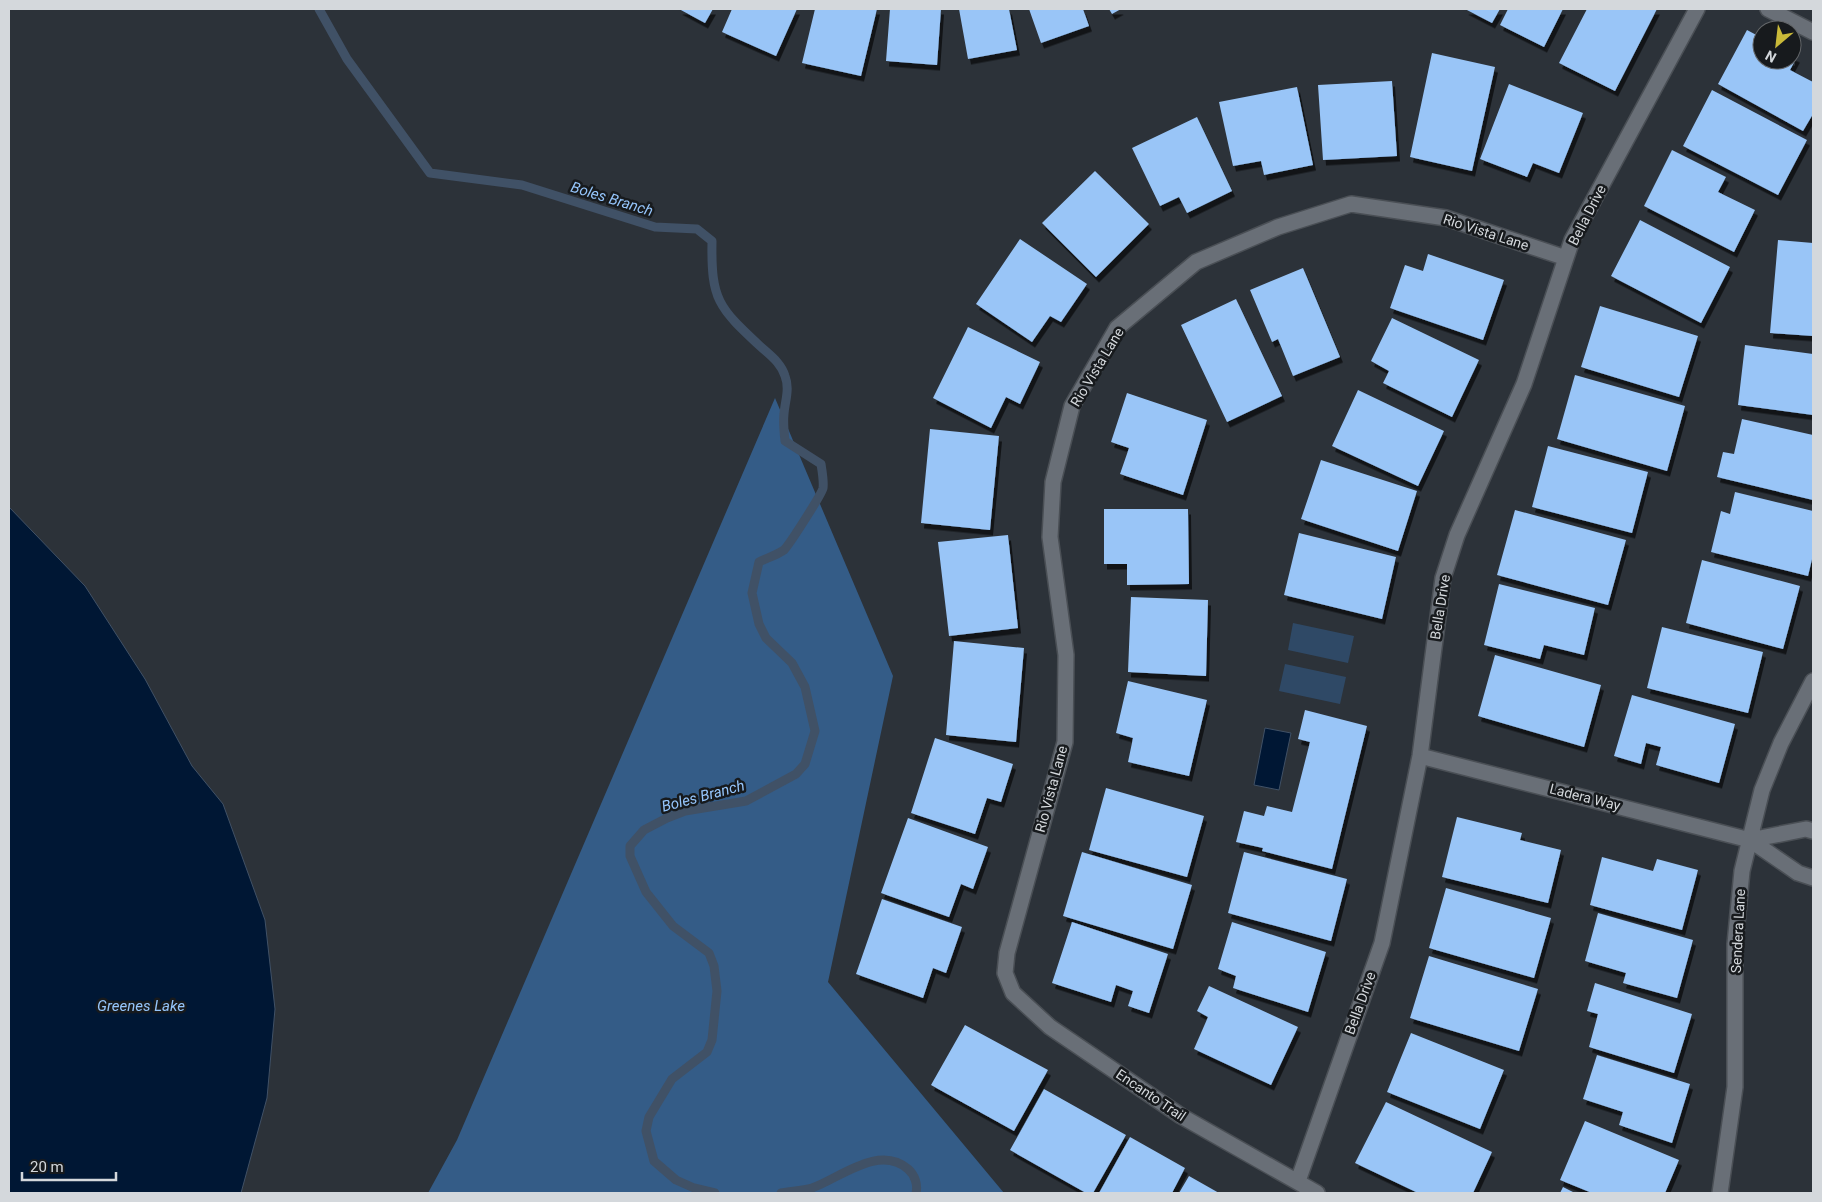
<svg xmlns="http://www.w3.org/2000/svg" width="1822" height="1202" font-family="Roboto,sans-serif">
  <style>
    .green { fill: #2f4966 }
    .forest { fill: #345c87 }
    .water { fill: #001734; stroke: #405166 }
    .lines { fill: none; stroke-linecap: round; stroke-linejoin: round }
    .stream { stroke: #405166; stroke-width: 9 }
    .building { fill: #99c5f7; filter: url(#shadow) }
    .street-casing { stroke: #4a4f55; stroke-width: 18 }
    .street { stroke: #696f77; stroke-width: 15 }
    .labels { text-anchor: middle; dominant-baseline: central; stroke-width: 5; stroke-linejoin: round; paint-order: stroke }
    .street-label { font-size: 14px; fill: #d4d8dc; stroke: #171a1d }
    .water-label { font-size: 15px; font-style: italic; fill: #95c5fb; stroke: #171a1d }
  </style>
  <defs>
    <filter id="shadow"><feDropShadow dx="3" dy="5.5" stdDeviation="0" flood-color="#0009"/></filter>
  </defs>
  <rect width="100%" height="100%" fill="#2c3239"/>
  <path class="green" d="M 1293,623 L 1354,636 L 1348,663 L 1288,650 Z
    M 1285,664 L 1346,677 L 1340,704 L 1279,691 Z"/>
  <path class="forest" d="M 775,398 L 893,676 L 828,982 L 1004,1193 L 428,1193 L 457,1140 Z"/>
  <path class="water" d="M 9,507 L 85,586 L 145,679 L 192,766 L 223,804 L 265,920 L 275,1009 L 267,1098 L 241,1193 L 9,1193 Z
    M 1265,728 L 1291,733 L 1279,790 L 1254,785 Z"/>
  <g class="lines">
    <path class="stream" d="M 319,9 L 347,59 L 430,173 L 522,185 L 655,227 L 697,229 L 712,241 C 711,300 718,307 761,347 C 771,356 781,363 785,376 C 790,389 785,401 784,414 C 783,423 784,432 785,441 L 821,464 C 822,471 824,481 823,488 C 822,494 789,545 784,550 C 777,555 767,558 759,562 L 752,593 L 759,624 L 766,638 L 792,663 L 805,687 L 815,731 L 805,764 L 796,774 L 746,801 L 685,811 L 667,818 L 644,830 L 630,846 L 630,856 L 646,892 L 673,926 L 709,953 L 714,966 L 717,991 L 712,1040 L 707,1052 L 672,1079 L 649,1117 L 646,1131 L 654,1161 L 676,1180 L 694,1188 L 715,1193
      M 781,1193 C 791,1191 802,1191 812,1188 C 840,1178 879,1144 908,1169 C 915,1175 918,1185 916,1193"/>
  </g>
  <path class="building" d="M 679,9 L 713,9 L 705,23 Z
    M 732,9 L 797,9 L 776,56 L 722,32 Z
    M 815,9 L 877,9 L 861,76 L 802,63 Z
    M 890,9 L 941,9 L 937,65 L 886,61 Z
    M 959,9 L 1009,9 L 1017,50 L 968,59 Z
    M 1029,9 L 1083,9 L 1089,26 L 1041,43 Z
    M 1109,9 L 1121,9 L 1112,14 Z
    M 1465,9 L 1500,9 L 1492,23 Z
    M 1508,9 L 1563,9 L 1544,47 L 1500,25 Z
    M 1587,9 L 1657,9 L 1615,91 L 1559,63 Z
    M 1747,30 L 1762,38 L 1762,60 L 1792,60 L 1792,55 L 1797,57 L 1790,70 L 1813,82 L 1813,114 L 1803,131 L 1718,84 Z
    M 1432,53 L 1495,67 L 1472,171 L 1410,157 Z
    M 1392,81 L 1397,156 L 1323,160 L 1318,85 Z
    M 1509,84 L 1583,113 L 1559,173 L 1533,163 L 1527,177 L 1480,159 Z
    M 1297,87 L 1313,165 L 1264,175 L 1261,161 L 1233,166 L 1219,102 Z
    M 1712,90 L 1807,140 L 1778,195 L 1683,146 Z
    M 1197,117 L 1232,191 L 1187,213 L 1179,197 L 1160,206 L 1132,148 Z
    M 1672,150 L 1726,177 L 1718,192 L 1755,210 L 1734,252 L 1644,206 Z
    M 1095,171 L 1149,224 L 1096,277 L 1042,223 Z
    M 1640,220 L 1730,267 L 1701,323 L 1611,276 Z
    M 1020,239 L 1087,284 L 1061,322 L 1050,316 L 1032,342 L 976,304 Z
    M 1778,240 L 1813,243 L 1813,336 L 1770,333 Z
    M 1428,254 L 1504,280 L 1483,340 L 1390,308 L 1405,265 L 1423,271 Z
    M 1303,268 L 1340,357 L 1293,376 L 1278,339 L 1272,342 L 1250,290 Z
    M 1236,299 L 1282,396 L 1227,422 L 1181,325 Z
    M 1600,306 L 1698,336 L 1679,397 L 1581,367 Z
    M 1392,318 L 1479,360 L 1452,417 L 1383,383 L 1389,371 L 1371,361 Z
    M 968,327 L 1040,362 L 1020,404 L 1006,397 L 991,428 L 933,398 Z
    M 1745,345 L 1813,354 L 1813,415 L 1738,405 Z
    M 1575,375 L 1685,406 L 1667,471 L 1557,439 Z
    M 1358,390 L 1444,431 L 1418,486 L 1332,446 Z
    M 1127,393 L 1207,420 L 1183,495 L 1120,474 L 1129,448 L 1111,442 Z
    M 1742,419 L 1813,435 L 1813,500 L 1717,477 L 1723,452 L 1734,454 Z
    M 930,429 L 999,436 L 990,530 L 921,523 Z
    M 1548,446 L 1648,472 L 1632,533 L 1532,507 Z
    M 1321,460 L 1417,491 L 1398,551 L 1301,519 Z
    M 1735,492 L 1813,511 L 1813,555 L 1808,576 L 1711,552 L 1721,511 L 1730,514 Z
    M 1104,509 L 1188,509 L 1189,584 L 1127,585 L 1127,564 L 1104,564 Z
    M 1515,510 L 1626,540 L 1608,605 L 1497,575 Z
    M 1299,533 L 1396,557 L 1382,619 L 1284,595 Z
    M 1008,535 L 1018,628 L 949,636 L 938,542 Z
    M 1702,560 L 1800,586 L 1783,649 L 1686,623 Z
    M 1499,584 L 1595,608 L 1584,655 L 1544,645 L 1540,659 L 1484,645 Z
    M 1131,597 L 1208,600 L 1206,676 L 1128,672 Z
    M 1662,627 L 1763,652 L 1748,713 L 1647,688 Z
    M 954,641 L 1024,648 L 1016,742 L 946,735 Z
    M 1495,655 L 1601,685 L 1584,747 L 1478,716 Z
    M 1128,681 L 1207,700 L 1189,776 L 1128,762 L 1133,738 L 1116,733 Z
    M 1632,695 L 1735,724 L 1719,783 L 1656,765 L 1661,747 L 1646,743 L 1641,764 L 1614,756 Z
    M 1305,710 L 1367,726 L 1332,869 L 1262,851 L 1263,848 L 1236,842 L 1244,811 L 1264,816 L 1267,806 L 1292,812 L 1310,742 L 1298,739 Z
    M 935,738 L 1013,764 L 1001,802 L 987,798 L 975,834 L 911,813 Z
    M 1106,788 L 1204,816 L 1187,877 L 1089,850 Z
    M 1457,817 L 1522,833 L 1520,840 L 1561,850 L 1548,903 L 1442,877 Z
    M 908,818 L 988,847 L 973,889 L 961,884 L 949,917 L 881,893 Z
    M 1082,852 L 1192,885 L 1173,949 L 1063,916 Z
    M 1244,852 L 1347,879 L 1331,941 L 1228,913 Z
    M 1602,857 L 1653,871 L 1657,859 L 1698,870 L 1682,930 L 1590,905 Z
    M 1446,888 L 1551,918 L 1534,978 L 1429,948 Z
    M 882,899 L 962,927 L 946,973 L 933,968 L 923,998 L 856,974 Z
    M 1598,913 L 1693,940 L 1677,998 L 1623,983 L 1626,973 L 1585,961 Z
    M 1072,922 L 1168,954 L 1149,1013 L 1128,1006 L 1133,991 L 1116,985 L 1111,1002 L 1052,983 Z
    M 1232,922 L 1326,952 L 1308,1012 L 1233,988 L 1236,976 L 1218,969 Z
    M 1429,956 L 1538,989 L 1519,1051 L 1410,1018 Z
    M 1595,983 L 1692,1014 L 1674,1073 L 1589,1047 L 1598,1014 L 1587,1011 Z
    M 1209,986 L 1298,1027 L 1271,1085 L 1194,1049 L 1208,1017 L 1197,1011 Z
    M 965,1025 L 1048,1070 L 1014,1131 L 931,1085 Z
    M 1411,1033 L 1504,1070 L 1480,1129 L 1387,1092 Z
    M 1597,1055 L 1690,1084 L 1672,1143 L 1619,1125 L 1623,1112 L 1583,1099 Z
    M 1044,1089 L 1126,1135 L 1093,1193 L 1086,1193 L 1010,1150 Z
    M 1386,1102 L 1492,1152 L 1473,1193 L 1418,1193 L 1355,1163 Z
    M 1585,1121 L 1679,1160 L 1665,1193 L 1592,1193 L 1560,1180 Z
    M 1130,1137 L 1185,1168 L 1172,1193 L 1099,1193 Z
    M 1189,1176 L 1219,1193 L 1179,1193 Z
    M 1563,1187 L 1575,1193 L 1560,1193 Z"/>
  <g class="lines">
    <g class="street-casing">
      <path id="street" d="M 1768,9 L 1813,32
        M 1420,756 L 1750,840
        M 1813,831 L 1806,829 L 1750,840 L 1798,873 L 1813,878
        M 1298,1181 L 1382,943 L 1420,756 L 1443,578 L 1457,535 L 1524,384 L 1572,240 L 1697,9
        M 1317,1193 L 1181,1116 L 1050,1027 L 1013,993 L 1005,973 L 1007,953 L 1065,742 L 1066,655 L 1050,537 L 1053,482 L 1072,406 L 1117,328 L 1196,262 L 1278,227 L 1351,204 L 1446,218 L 1566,258
        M 1720,1193 L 1735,1087 L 1735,944 L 1742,871 L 1762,790 L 1781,743 L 1813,681"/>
    </g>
    <use href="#street" class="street"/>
  </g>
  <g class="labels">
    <g class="street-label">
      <text transform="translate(1587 215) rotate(-63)">Bella Drive</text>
      <text transform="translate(1486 232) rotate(18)">Rio Vista Lane</text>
      <text transform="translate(1097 367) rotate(-59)">Rio Vista Lane</text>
      <text transform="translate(1440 607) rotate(-81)">Bella Drive</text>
      <text transform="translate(1051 789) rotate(-75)">Rio Vista Lane</text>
      <text transform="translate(1585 797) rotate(14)">Ladera Way</text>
      <text transform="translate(1738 931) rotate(-87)">Sendera Lane</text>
      <text transform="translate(1360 1003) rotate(-70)">Bella Drive</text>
      <text transform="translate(1151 1095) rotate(34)">Encanto Trail</text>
    </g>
    <g class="water-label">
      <text transform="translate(612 199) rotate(17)">Boles Branch</text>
      <text transform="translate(703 796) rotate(-15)">Boles Branch</text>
      <text x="141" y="1006">Greenes Lake</text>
    </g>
  </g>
  <rect width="1822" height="1202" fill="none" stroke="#d4d8dc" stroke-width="20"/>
  <g transform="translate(1777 45) rotate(208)"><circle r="24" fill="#171a1d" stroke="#636669"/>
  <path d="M0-4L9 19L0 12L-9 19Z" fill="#caba39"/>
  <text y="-8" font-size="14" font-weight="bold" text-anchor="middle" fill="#d4d8dc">N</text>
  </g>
  <path d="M22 1172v8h94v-8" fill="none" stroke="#d4d8dc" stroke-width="2.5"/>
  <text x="30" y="1172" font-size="15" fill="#d4d8dc" stroke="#171a1d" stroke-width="4" paint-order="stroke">20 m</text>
</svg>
